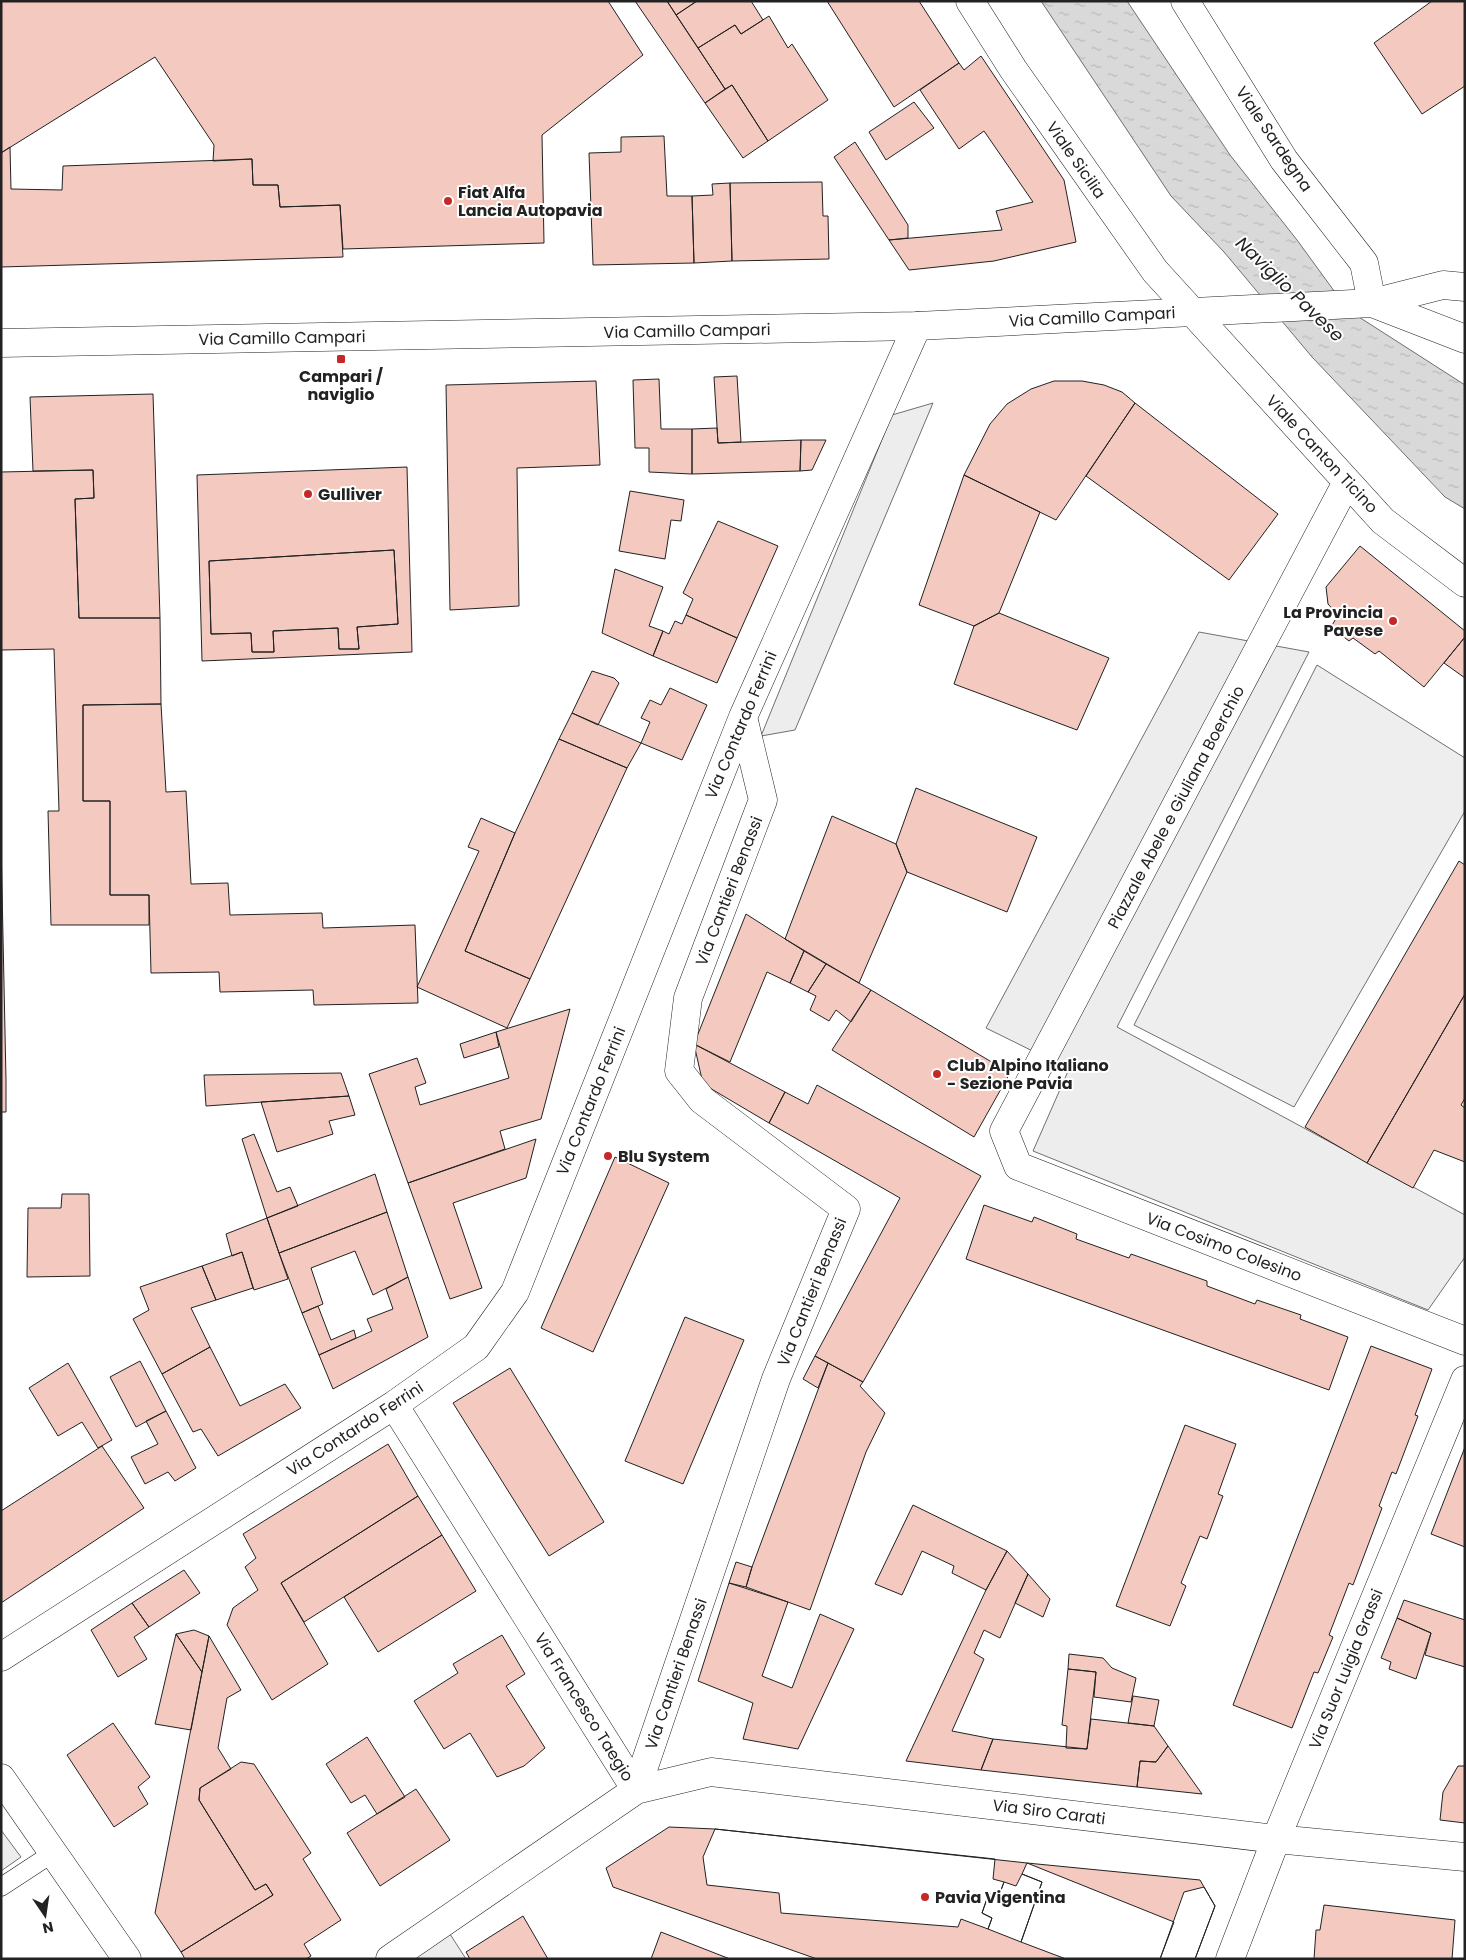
<svg xmlns="http://www.w3.org/2000/svg" width="1466" height="1960" font-family="Poppins,sans-serif">
  <style>
    .green { fill: #eee; stroke: #6f6f6f }
    .parking { fill: #ededed; stroke: #6f6f6f }
    .water { fill: url(#water-ripples); stroke: #6f6f6f }
    .building { fill: #f3c9c0; stroke: #222; fill-rule: evenodd }
    .lines { fill: none; stroke-linecap: round; stroke-linejoin: round }
    .lane-casing { stroke: #222; stroke-width: 19 }
    .street-casing { stroke: #222; stroke-width: 29 }
    .secondary-casing { stroke: #222; stroke-width: 29 }
    .lane { stroke: #fff; stroke-width: 18 }
    .street { stroke: #fff; stroke-width: 28 }
    .secondary { stroke: #fff; stroke-width: 28 }
    .poi-dot { fill: #c62828; stroke: #fff; stroke-width: 2 }
    .labels { text-anchor: middle; dominant-baseline: central; stroke-width: 4; stroke-linejoin: round; paint-order: stroke }
    .street-label { font-size: 16px; fill: #222; stroke: #fff }
    .poi-label { font-size: 16px; font-weight: bold; fill: #222; stroke: #fff; text-anchor: start }
    .water-label { font-size: 18px; font-style: italic; fill: #222; stroke: #fff }
  </style>
  <defs>
    <pattern id="water-ripples" width="26" height="14" patternUnits="userSpaceOnUse" patternTransform="scale(1.25)"><rect width="26" height="14" fill="#d9d9d9"/><path d="M2 4q2-2 4 0t4 0M15 11q2-2 4 0t4 0" fill="none" stroke="#bababa"/></pattern>
  </defs>
  <rect width="100%" height="100%" fill="#fff"/>
  <path class="green" d="M 1317,665 L 1465,758 L 1465,811 L 1294,1107 L 1134,1025 Z"/>
  <path class="parking" d="M 933,403 L 795,730 L 761,736 L 892,415 Z
    M 1199,632 L 1309,652 L 1117,1027 L 1465,1215 L 1465,1257 L 1428,1310 L 1033,1151 L 1069,1069 L 986,1028 Z
    M 1,1830 L 21,1857 L 1,1871 Z
    M 450,1934 L 466,1959 L 412,1959 Z"/>
  <path class="water" d="M 1041,1 L 1127,1 L 1230,155 L 1297,240 L 1348,310 L 1465,385 L 1465,509 L 1445,497 L 1312,357 L 1224,252 L 1171,196 Z"/>
  <path class="building" d="M 1,1 L 608,1 L 643,55 L 542,135 L 544,243 L 343,249 L 340,205 L 280,207 L 278,185 L 253,185 L 252,159 L 213,161 L 214,145 L 155,57 L 1,153 Z
    M 635,1 L 667,1 L 725,89 L 705,103 Z
    M 667,1 L 697,1 L 676,15 Z
    M 697,1 L 751,1 L 763,20 L 741,34 L 735,25 L 698,48 L 676,15 Z
    M 827,1 L 919,1 L 959,63 L 894,107 Z
    M 1432,1 L 1465,1 L 1465,86 L 1422,114 L 1374,43 Z
    M 769,16 L 788,48 L 792,44 L 828,100 L 768,141 L 732,85 L 725,89 L 698,48 L 735,25 L 741,34 Z
    M 981,56 L 1064,180 L 1076,242 L 994,261 L 909,270 L 889,240 L 1002,230 L 996,211 L 1033,202 L 984,131 L 959,149 L 920,90 L 959,63 L 964,70 Z
    M 732,85 L 768,141 L 743,158 L 705,103 Z
    M 914,102 L 934,128 L 886,160 L 869,132 Z
    M 664,136 L 667,196 L 692,196 L 694,263 L 593,265 L 589,153 L 621,152 L 621,137 Z
    M 855,142 L 908,225 L 908,238 L 889,240 L 834,157 Z
    M 10,147 L 11,189 L 62,190 L 63,166 L 252,159 L 253,185 L 278,185 L 280,207 L 340,205 L 343,257 L 1,267 L 1,153 Z
    M 822,182 L 823,216 L 828,216 L 829,259 L 732,261 L 730,183 Z
    M 730,183 L 732,261 L 694,263 L 692,196 L 713,195 L 712,184 Z
    M 737,376 L 741,442 L 718,443 L 714,377 Z
    M 659,379 L 661,429 L 692,429 L 692,474 L 649,472 L 649,448 L 635,448 L 633,380 Z
    M 596,381 L 600,465 L 517,468 L 519,606 L 450,610 L 446,385 Z
    M 1054,381 L 1082,381 L 1104,385 L 1122,392 L 1135,403 L 1056,520 L 964,475 L 990,424 L 1007,404 L 1031,389 Z
    M 153,394 L 160,618 L 79,618 L 75,499 L 94,498 L 93,470 L 33,471 L 30,397 Z
    M 1135,403 L 1278,514 L 1229,580 L 1086,476 Z
    M 717,428 L 718,443 L 801,440 L 800,471 L 692,474 L 692,429 Z
    M 801,440 L 826,440 L 812,470 L 800,471 Z
    M 407,467 L 412,652 L 202,661 L 197,475 ZM 394,550 L 398,624 L 357,627 L 359,649 L 339,649 L 338,628 L 273,631 L 274,652 L 252,652 L 251,633 L 211,634 L 209,561 Z
    M 93,470 L 94,498 L 75,499 L 79,618 L 160,618 L 161,704 L 83,705 L 83,801 L 110,801 L 110,895 L 149,895 L 149,925 L 51,925 L 48,811 L 59,811 L 54,649 L 1,650 L 1,472 Z
    M 964,475 L 1040,512 L 999,613 L 974,626 L 919,605 Z
    M 630,491 L 684,500 L 681,521 L 671,520 L 665,559 L 619,551 Z
    M 718,521 L 778,546 L 737,638 L 686,615 L 693,599 L 683,593 Z
    M 1360,546 L 1465,631 L 1465,637 L 1424,687 L 1379,651 L 1375,654 L 1353,638 L 1349,641 L 1331,627 L 1338,615 L 1328,604 L 1326,587 Z
    M 394,550 L 398,624 L 357,627 L 359,649 L 339,649 L 338,628 L 273,631 L 274,652 L 252,652 L 251,633 L 211,634 L 209,561 Z
    M 615,569 L 663,587 L 649,626 L 663,631 L 653,656 L 602,633 Z
    M 999,613 L 1109,658 L 1077,730 L 954,684 L 974,626 Z
    M 686,615 L 737,638 L 717,683 L 653,656 L 663,631 L 669,634 L 675,621 L 682,624 Z
    M 1465,637 L 1465,678 L 1444,663 Z
    M 592,671 L 614,678 L 619,683 L 598,725 L 572,713 Z
    M 670,688 L 707,705 L 682,760 L 641,743 L 650,722 L 641,718 L 650,700 L 661,705 Z
    M 161,704 L 166,792 L 186,791 L 191,884 L 228,883 L 230,915 L 322,913 L 323,928 L 415,925 L 418,1003 L 314,1005 L 313,990 L 220,992 L 219,972 L 151,973 L 149,895 L 110,895 L 110,801 L 83,801 L 83,705 Z
    M 572,713 L 641,743 L 627,768 L 559,739 Z
    M 559,739 L 627,768 L 530,979 L 465,951 L 515,833 Z
    M 916,788 L 1037,837 L 1007,912 L 907,872 L 896,844 Z
    M 832,816 L 896,844 L 907,872 L 859,983 L 785,939 Z
    M 481,818 L 515,833 L 465,951 L 530,979 L 507,1028 L 417,987 L 479,851 L 468,847 Z
    M 1,841 L 6,1080 L 6,1112 L 1,1112 Z
    M 1459,861 L 1465,865 L 1465,994 L 1367,1163 L 1305,1127 Z
    M 746,914 L 804,951 L 790,983 L 767,972 L 730,1062 L 694,1044 Z
    M 804,951 L 826,964 L 808,992 L 790,983 Z
    M 826,964 L 871,990 L 851,1022 L 836,1010 L 829,1021 L 810,1010 L 816,996 L 808,992 Z
    M 871,990 L 1010,1073 L 974,1137 L 832,1050 Z
    M 1465,994 L 1465,1098 L 1461,1105 L 1465,1108 L 1465,1162 L 1434,1150 L 1413,1188 L 1367,1163 Z
    M 570,1009 L 541,1119 L 500,1131 L 505,1149 L 408,1183 L 369,1074 L 417,1058 L 426,1083 L 415,1087 L 420,1105 L 509,1078 L 496,1032 Z
    M 496,1032 L 499,1047 L 464,1058 L 460,1044 Z
    M 694,1044 L 785,1092 L 769,1123 L 703,1084 Z
    M 341,1073 L 349,1096 L 206,1106 L 204,1075 Z
    M 817,1085 L 981,1176 L 863,1382 L 815,1356 L 900,1198 L 769,1123 L 785,1092 L 808,1104 Z
    M 349,1096 L 355,1115 L 329,1121 L 333,1134 L 277,1152 L 261,1102 Z
    M 254,1134 L 277,1192 L 290,1187 L 298,1206 L 267,1218 L 242,1139 Z
    M 536,1139 L 526,1178 L 453,1203 L 482,1288 L 450,1299 L 408,1183 Z
    M 615,1157 L 669,1183 L 593,1352 L 541,1328 Z
    M 375,1174 L 387,1212 L 279,1253 L 267,1218 Z
    M 62,1194 L 89,1194 L 90,1276 L 27,1277 L 28,1208 L 61,1208 Z
    M 984,1205 L 1032,1222 L 1034,1217 L 1077,1234 L 1076,1239 L 1129,1258 L 1131,1254 L 1207,1281 L 1207,1286 L 1255,1304 L 1257,1300 L 1301,1315 L 1300,1319 L 1348,1337 L 1329,1390 L 966,1259 Z
    M 387,1212 L 408,1277 L 373,1295 L 355,1251 L 311,1268 L 323,1304 L 302,1313 L 279,1253 Z
    M 267,1218 L 288,1279 L 254,1290 L 242,1252 L 232,1256 L 226,1234 Z
    M 242,1252 L 253,1288 L 216,1300 L 202,1266 Z
    M 202,1266 L 216,1300 L 191,1308 L 210,1347 L 162,1374 L 133,1319 L 149,1310 L 140,1287 Z
    M 408,1277 L 428,1337 L 333,1389 L 319,1355 L 372,1331 L 367,1319 L 393,1309 L 386,1289 Z
    M 318,1306 L 331,1340 L 354,1330 L 356,1338 L 319,1355 L 302,1313 Z
    M 685,1317 L 744,1340 L 683,1484 L 625,1461 Z
    M 1371,1346 L 1432,1369 L 1415,1415 L 1418,1416 L 1396,1474 L 1392,1472 L 1379,1506 L 1382,1508 L 1353,1585 L 1349,1583 L 1329,1635 L 1333,1637 L 1318,1673 L 1314,1672 L 1292,1728 L 1233,1705 Z
    M 210,1347 L 240,1406 L 285,1384 L 301,1408 L 218,1456 L 201,1429 L 193,1432 L 162,1374 Z
    M 815,1356 L 828,1363 L 818,1388 L 803,1379 Z
    M 140,1361 L 166,1411 L 136,1427 L 110,1377 Z
    M 68,1363 L 112,1440 L 98,1448 L 82,1422 L 58,1436 L 29,1388 Z
    M 828,1363 L 863,1382 L 860,1386 L 885,1413 L 866,1452 L 810,1610 L 746,1587 L 752,1567 Z
    M 510,1368 L 604,1522 L 549,1556 L 453,1403 Z
    M 166,1411 L 196,1468 L 175,1481 L 168,1472 L 145,1484 L 131,1457 L 158,1444 L 146,1421 Z
    M 1185,1425 L 1236,1444 L 1218,1494 L 1223,1496 L 1207,1539 L 1200,1536 L 1181,1583 L 1186,1586 L 1170,1626 L 1116,1606 Z
    M 388,1444 L 418,1496 L 281,1583 L 328,1664 L 272,1700 L 227,1625 L 233,1608 L 258,1590 L 245,1567 L 256,1558 L 243,1534 Z
    M 102,1446 L 144,1508 L 1,1603 L 1,1511 Z
    M 1465,1447 L 1465,1547 L 1431,1534 Z
    M 418,1496 L 442,1535 L 304,1622 L 281,1583 Z
    M 913,1505 L 1007,1551 L 986,1590 L 952,1573 L 954,1566 L 922,1551 L 902,1595 L 875,1584 Z
    M 442,1535 L 476,1591 L 378,1652 L 344,1597 Z
    M 1007,1551 L 1028,1574 L 1000,1638 L 984,1630 L 974,1653 L 984,1659 L 952,1731 L 993,1739 L 981,1770 L 906,1761 L 986,1590 Z
    M 736,1562 L 752,1567 L 746,1587 L 729,1583 Z
    M 184,1570 L 200,1593 L 149,1627 L 132,1603 Z
    M 1028,1574 L 1050,1599 L 1043,1617 L 1015,1603 Z
    M 729,1583 L 788,1602 L 762,1676 L 792,1688 L 820,1614 L 854,1629 L 798,1749 L 743,1739 L 753,1703 L 698,1681 Z
    M 1404,1600 L 1465,1620 L 1465,1667 L 1425,1655 L 1431,1633 L 1397,1618 Z
    M 132,1603 L 149,1627 L 134,1637 L 147,1659 L 118,1677 L 91,1630 Z
    M 1397,1618 L 1431,1633 L 1416,1679 L 1389,1669 L 1391,1662 L 1381,1658 Z
    M 194,1630 L 209,1636 L 202,1672 L 176,1634 Z
    M 176,1634 L 202,1672 L 191,1730 L 155,1724 Z
    M 502,1635 L 525,1674 L 506,1686 L 545,1748 L 524,1766 L 497,1777 L 470,1733 L 444,1749 L 414,1701 L 458,1673 L 453,1664 Z
    M 209,1636 L 241,1690 L 227,1698 L 218,1748 L 231,1769 L 200,1788 L 199,1800 L 255,1890 L 266,1884 L 273,1895 L 181,1952 L 155,1913 Z
    M 1069,1654 L 1103,1658 L 1112,1668 L 1136,1678 L 1131,1702 L 1094,1697 L 1096,1672 L 1068,1669 Z
    M 1068,1669 L 1096,1672 L 1087,1749 L 1066,1748 L 1067,1726 L 1062,1725 Z
    M 1133,1696 L 1159,1700 L 1154,1726 L 1128,1723 Z
    M 1091,1719 L 1154,1726 L 1168,1746 L 1156,1762 L 1140,1761 L 1137,1787 L 981,1770 L 993,1739 L 1087,1749 Z
    M 113,1723 L 150,1777 L 138,1787 L 148,1804 L 114,1827 L 67,1755 Z
    M 367,1737 L 405,1797 L 377,1814 L 365,1795 L 351,1803 L 326,1764 Z
    M 1168,1746 L 1202,1794 L 1137,1787 L 1140,1761 L 1156,1762 Z
    M 241,1762 L 254,1764 L 311,1853 L 303,1859 L 341,1920 L 304,1944 L 311,1956 L 306,1959 L 185,1959 L 181,1952 L 273,1895 L 266,1884 L 255,1890 L 199,1800 L 200,1788 Z
    M 1458,1766 L 1465,1766 L 1465,1823 L 1440,1820 L 1443,1792 Z
    M 416,1789 L 450,1840 L 380,1886 L 347,1833 Z
    M 669,1827 L 715,1829 L 1027,1863 L 1200,1880 L 1215,1906 L 1195,1959 L 817,1959 L 613,1887 L 606,1868 Z
    M 715,1829 L 995,1859 L 993,1879 L 1004,1882 L 998,1898 L 989,1893 L 982,1913 L 992,1918 L 988,1929 L 961,1919 L 958,1927 L 781,1913 L 779,1893 L 707,1885 L 703,1857 Z
    M 1027,1863 L 1174,1922 L 1160,1959 L 1066,1959 L 1021,1942 L 1042,1882 L 1022,1874 Z
    M 1022,1874 L 1042,1882 L 1021,1942 L 988,1929 L 992,1918 L 982,1913 L 989,1893 L 998,1898 L 1004,1882 L 1016,1886 Z
    M 1204,1887 L 1215,1906 L 1195,1959 L 1160,1959 L 1184,1892 Z
    M 1324,1905 L 1455,1920 L 1452,1959 L 1314,1959 L 1316,1930 L 1320,1930 Z
    M 523,1916 L 548,1959 L 470,1959 L 466,1952 Z
    M 661,1932 L 730,1959 L 651,1959 Z"/>
  <g class="lines">
    <g class="lane-casing">
      <path id="lane" d="M 1,1887 L 53,1853"/>
    </g>
    <g class="street-casing">
      <path id="street" d="M 970,1 L 1013,69 L 1155,271 L 1383,521 L 1465,583
        M 1185,1 L 1284,160 L 1364,263 L 1372,303
        M 1347,482 L 1004,1131 L 1018,1166 L 1465,1341
        M 1,1657 L 394,1405 L 476,1347 L 515,1292 L 743,717 L 917,326
        M 636,1790 L 776,1379 L 846,1209 L 702,1100 L 679,1071 L 688,998 L 763,800 L 743,717
        M 636,1790 L 711,1772 L 1276,1839 L 1465,1857
        M 390,1959 L 636,1790 L 394,1405
        M 1230,1959 L 1276,1839 L 1465,1380"/>
    </g>
    <g class="secondary-casing">
      <path id="secondary" d="M 1372,303 L 1465,339
        M 1,343 L 917,326 L 1372,303 L 1443,285 L 1465,287
        M 1,1778 L 127,1959"/>
    </g>
    <use href="#lane" class="lane"/>
    <use href="#street" class="street"/>
    <use href="#secondary" class="secondary"/>
  </g>
  <g class="poi-dot">
    <circle cx="448" cy="201" r="5"/>
    <rect x="336" y="354" width="10" height="10" rx="2.5"/>
    <circle cx="308" cy="494" r="5"/>
    <circle cx="1393" cy="621" r="5"/>
    <circle cx="937" cy="1074" r="5"/>
    <circle cx="608" cy="1156" r="5"/>
    <circle cx="925" cy="1897" r="5"/>
  </g>
  <g class="labels">
    <g class="street-label">
      <text transform="translate(1274 139) rotate(56)">Viale Sardegna</text>
      <text transform="translate(1076 160) rotate(55)">Viale Sicilia</text>
      <text transform="translate(1092 317) rotate(-3)">Via Camillo Campari</text>
      <text transform="translate(687 331) rotate(-1)">Via Camillo Campari</text>
      <text transform="translate(282 338) rotate(-1)">Via Camillo Campari</text>
      <text transform="translate(1322 454) rotate(47)">Viale Canton Ticino</text>
      <text transform="translate(741 725) rotate(-67)">Via Contardo Ferrini</text>
      <text transform="translate(1176 807) rotate(-62)">Piazzale Abele e Giuliana Boerchio</text>
      <text transform="translate(729 891) rotate(-69)">Via Cantieri Benassi</text>
      <text transform="translate(591 1101) rotate(-68)">Via Contardo Ferrini</text>
      <text transform="translate(1224 1247) rotate(21)">Via Cosimo Colesino</text>
      <text transform="translate(812 1292) rotate(-68)">Via Cantieri Benassi</text>
      <text transform="translate(355 1429) rotate(-33)">Via Contardo Ferrini</text>
      <text transform="translate(1346 1669) rotate(-68)">Via Suor Luigia Grassi</text>
      <text transform="translate(676 1674) rotate(-71)">Via Cantieri Benassi</text>
      <text transform="translate(584 1707) rotate(58)">Via Francesco Taegio</text>
      <text transform="translate(1049 1812) rotate(7)">Via Siro Carati</text>
    </g>
    <g class="poi-label">
      <text x="458" y="192">Fiat Alfa<tspan x="458" dy="18">Lancia Autopavia</tspan></text>
      <text x="341" y="376" text-anchor="middle">Campari /<tspan x="341" dy="18">naviglio</tspan></text>
      <text x="318" y="494">Gulliver</text>
      <text x="1383" y="612" text-anchor="end">La Provincia<tspan x="1383" dy="18">Pavese</tspan></text>
      <text x="947" y="1065">Club Alpino Italiano<tspan x="947" dy="18">- Sezione Pavia</tspan></text>
      <text x="618" y="1156">Blu System</text>
      <text x="935" y="1897">Pavia Vigentina</text>
    </g>
    <g class="water-label">
      <text transform="translate(1290 289) rotate(44)">Naviglio Pavese</text>
    </g>
  </g>
  <rect width="1466" height="1960" fill="none" stroke="#222222" stroke-width="5"/>
  <g transform="translate(45 1915) rotate(167)" stroke="#ffffff" stroke-width="4" paint-order="stroke">
  <path d="M0-4L9 19L0 12L-9 19Z" fill="#222222"/>
  <text y="-8" font-size="14" font-weight="bold" text-anchor="middle" fill="#222222">N</text>
  </g>
</svg>
